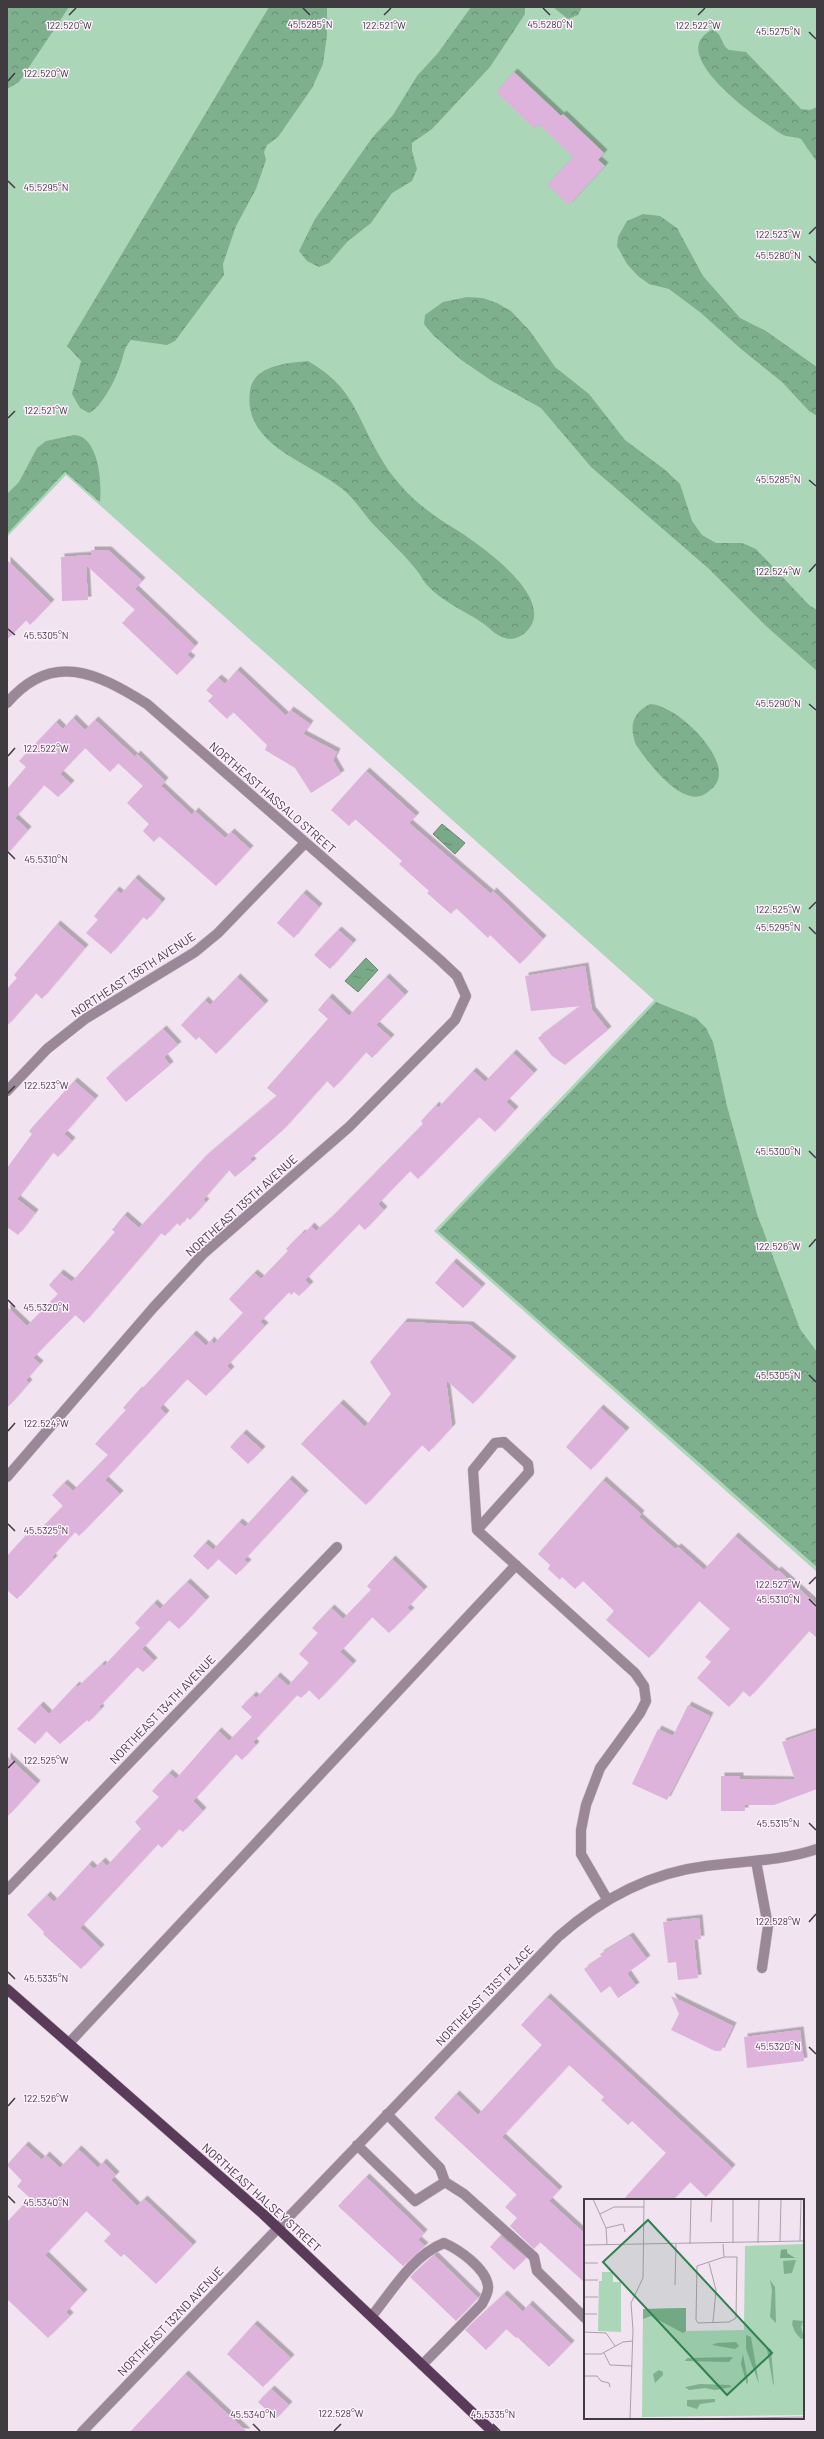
<svg xmlns="http://www.w3.org/2000/svg" width="824" height="2439" font-family="Barlow,sans-serif">
  <style>
    .green { fill: #abd6b8 }
    .forest { fill: url(#forest-crowns) }
    .water { fill: url(#water-ripples); stroke: #678972 }
    .building { fill: #ddb3db; filter: url(#shadow) }
    .lines { fill: none; stroke-linecap: round; stroke-linejoin: round }
    .minor-casing { stroke: #cec1cd; stroke-width: 11 }
    .major-casing { stroke: #cec1cd; stroke-width: 11 }
    .minor { stroke: #9a8899; stroke-width: 10 }
    .major { stroke: #593a58; stroke-width: 10 }
    .ticks { fill: none; stroke: #403b40; stroke-width: 1.5 }
    .labels { text-anchor: middle; dominant-baseline: central; stroke-width: 3; stroke-linejoin: round; paint-order: stroke }
    .street-label { font-size: 12px; fill: #403b40; stroke: #fef0fd }
    .inset-road { fill: none; stroke: #aaa0aa; stroke-width: 1 }
    .view { fill: #308151; fill-opacity: 0.15; stroke: #308151; stroke-width: 2 }
    .inset-edge { fill: none; stroke: #403b40; stroke-width: 2 }
    .ticks-label { font-size: 10px; text-anchor: middle; fill: #403b40; stroke: #fef0fd; stroke-width: 3; stroke-linejoin: round; paint-order: stroke }
  </style>
  <defs>
    <pattern id="forest-crowns" width="20" height="18" patternUnits="userSpaceOnUse"><rect width="20" height="18" fill="#7eb08e"/><path d="M2 6a3 3 0 1 1 6 0M12 15a3 3 0 1 1 6 0" fill="none" stroke="#699075"/></pattern>
    <pattern id="water-ripples" width="26" height="14" patternUnits="userSpaceOnUse"><rect width="26" height="14" fill="#78aa88"/><path d="M2 4q2-2 4 0t4 0M15 11q2-2 4 0t4 0" fill="none" stroke="#648c71"/></pattern>
    <filter id="shadow"><feDropShadow dx="3.5" dy="-3.5" stdDeviation="0" flood-color="#0004"/></filter>
  </defs>
  <rect width="100%" height="100%" fill="#f1e3f0"/>
  <path class="green" d="M 7,7 L 817,7 L 817,1572 L 434,1231 L 654,1000 L 66,475 L 7,537 Z"/>
  <path class="forest" d="M 9,7 L 69,7 L 19,82 L 7,89 L 7,10 Z
    M 269,7 L 327,7 L 327,35 L 323,64 L 312,88 L 278,137 L 267,145 L 264,152 L 266,160 L 256,189 L 236,226 L 223,264 L 224,275 L 175,341 L 167,345 L 131,340 C 123,349 124,356 120,366 C 116,379 101,408 89,413 L 80,408 L 72,394 L 81,361 L 67,346 Z
    M 471,7 L 525,7 L 525,14 L 490,67 L 432,129 L 412,143 L 412,151 L 417,169 L 412,181 L 392,193 L 371,223 L 347,242 L 329,263 L 319,267 L 307,261 L 299,251 L 315,219 L 372,138 L 393,115 L 417,76 L 438,53 Z
    M 553,7 L 582,7 L 578,15 L 568,19 Z
    M 712,30 C 723,33 720,44 729,50 L 746,52 L 801,109 L 810,110 L 817,107 L 817,162 L 801,139 C 796,137 791,137 786,136 C 781,135 773,128 768,125 C 749,112 666,52 712,30 Z
    M 643,214 L 660,216 L 677,228 L 703,276 L 740,318 L 766,331 L 817,367 L 817,416 L 809,411 L 782,382 L 741,349 L 701,313 L 669,289 L 649,284 L 638,276 L 627,264 L 617,246 L 618,237 L 627,221 Z
    M 467,297 L 483,298 L 497,303 L 511,311 L 530,331 L 555,367 L 589,394 L 625,440 L 664,469 L 680,484 L 692,521 L 702,535 L 716,543 L 742,543 L 756,549 L 809,605 L 817,610 L 817,671 L 766,626 L 708,568 L 591,467 L 541,408 L 492,381 L 460,359 L 433,335 L 424,324 L 425,315 L 443,302 Z
    M 308,361 C 353,387 355,413 379,455 C 396,486 422,509 452,527 C 475,541 559,598 527,631 C 522,636 513,641 505,638 C 496,636 489,627 481,622 C 463,610 441,601 426,584 C 422,579 419,572 414,567 C 401,551 385,537 371,522 C 363,512 356,502 347,493 C 315,463 242,448 250,391 C 253,365 288,363 308,361 Z
    M 74,435 C 99,436 102,483 100,502 L 65,472 L 7,534 L 7,494 L 19,482 L 37,448 L 46,441 Z
    M 650,704 C 675,705 720,748 719,774 C 719,782 714,787 708,792 C 684,812 648,762 636,745 C 629,727 632,713 650,704 Z
    M 656,1002 L 696,1018 L 706,1028 L 713,1042 L 727,1106 L 757,1214 L 800,1329 L 817,1352 L 817,1567 L 438,1231 Z"/>
  <path class="water" d="M 442,824 L 465,843 L 455,854 L 433,834 Z
    M 366,958 L 378,970 L 358,992 L 345,981 Z"/>
  <path class="building" d="M 514,72 L 561,116 L 563,114 L 604,153 L 598,160 L 605,166 L 569,205 L 547,185 L 573,157 L 539,124 L 535,129 L 496,92 Z
    M 91,550 L 108,550 L 142,581 L 135,589 L 195,646 L 187,655 L 192,659 L 177,675 L 122,623 L 135,610 L 86,565 L 88,600 L 62,601 L 61,557 L 91,555 Z
    M 7,560 L 51,603 L 30,625 L 26,620 L 7,640 Z
    M 237,670 L 286,716 L 290,710 L 310,724 L 303,734 L 337,752 L 333,760 L 341,774 L 311,793 L 295,768 L 265,750 L 267,745 L 233,712 L 227,719 L 208,701 L 213,696 L 206,690 L 218,678 L 225,684 Z
    M 73,718 L 85,730 L 95,720 L 135,757 L 137,754 L 165,781 L 161,786 L 192,815 L 195,811 L 225,838 L 231,832 L 250,849 L 216,886 L 159,836 L 154,842 L 143,831 L 149,824 L 127,803 L 143,786 L 118,763 L 110,772 L 85,748 L 60,774 L 71,784 L 58,797 L 44,785 L 15,818 L 28,830 L 7,854 L 7,789 L 26,767 L 19,761 L 56,722 L 63,729 Z
    M 366,771 L 416,816 L 409,823 L 491,894 L 493,891 L 543,939 L 520,964 L 490,935 L 488,938 L 456,908 L 451,914 L 427,893 L 429,891 L 399,864 L 402,861 L 355,819 L 349,826 L 331,810 Z
    M 135,878 L 162,902 L 147,920 L 143,917 L 111,954 L 86,933 L 98,920 L 94,916 L 116,890 L 121,894 Z
    M 303,893 L 319,907 L 294,938 L 277,923 Z
    M 57,924 L 85,948 L 42,999 L 36,993 L 7,1026 L 7,989 L 17,978 L 14,975 Z
    M 338,930 L 353,943 L 330,969 L 314,955 Z
    M 585,966 L 592,1010 L 608,1030 L 565,1065 L 552,1056 L 538,1038 L 581,1006 L 531,1011 L 525,976 Z
    M 237,977 L 265,1004 L 216,1054 L 199,1037 L 196,1040 L 181,1025 L 205,1000 L 210,1005 Z
    M 386,977 L 405,995 L 376,1025 L 391,1038 L 372,1058 L 366,1052 L 334,1088 L 327,1081 L 283,1130 L 250,1159 L 253,1162 L 235,1177 L 229,1170 L 203,1200 L 206,1202 L 190,1220 L 187,1217 L 180,1226 L 177,1223 L 165,1236 L 161,1233 L 84,1323 L 75,1315 L 33,1358 L 40,1364 L 26,1380 L 29,1383 L 7,1408 L 7,1307 L 27,1326 L 58,1294 L 49,1285 L 60,1273 L 72,1282 L 115,1232 L 112,1230 L 124,1215 L 139,1228 L 205,1157 L 277,1096 L 267,1088 L 328,1019 L 318,1010 L 329,997 L 349,1016 Z
    M 163,1029 L 178,1045 L 164,1057 L 170,1065 L 126,1102 L 106,1078 Z
    M 513,1053 L 534,1073 L 506,1102 L 515,1110 L 495,1132 L 479,1117 L 418,1179 L 410,1171 L 378,1204 L 384,1210 L 365,1230 L 359,1224 L 305,1280 L 310,1285 L 299,1296 L 294,1292 L 291,1295 L 289,1292 L 260,1322 L 265,1326 L 227,1366 L 231,1370 L 206,1396 L 187,1379 L 160,1408 L 166,1414 L 105,1480 L 120,1494 L 79,1536 L 75,1532 L 52,1557 L 54,1559 L 17,1599 L 7,1590 L 7,1556 L 29,1532 L 33,1537 L 63,1506 L 52,1495 L 64,1483 L 73,1491 L 108,1455 L 95,1444 L 126,1410 L 123,1408 L 139,1390 L 140,1391 L 193,1334 L 206,1346 L 211,1340 L 214,1344 L 243,1313 L 229,1299 L 254,1273 L 261,1279 L 288,1251 L 286,1249 L 302,1233 L 304,1234 L 311,1226 L 316,1231 L 330,1219 L 423,1124 L 421,1121 L 436,1105 L 438,1108 L 473,1071 L 485,1082 Z
    M 74,1081 L 95,1099 L 64,1134 L 72,1141 L 58,1157 L 53,1152 L 17,1199 L 35,1213 L 18,1235 L 7,1227 L 7,1168 L 32,1134 L 29,1131 Z
    M 453,1262 L 482,1287 L 463,1308 L 435,1283 Z
    M 404,1322 L 470,1325 L 513,1360 L 473,1404 L 446,1380 L 452,1427 L 429,1452 L 422,1445 L 366,1505 L 301,1444 L 340,1403 L 365,1427 L 391,1394 L 370,1362 Z
    M 600,1408 L 626,1431 L 591,1470 L 566,1447 Z
    M 243,1433 L 262,1450 L 248,1464 L 230,1447 Z
    M 289,1479 L 305,1494 L 244,1560 L 248,1563 L 236,1575 L 218,1559 L 208,1570 L 193,1556 L 205,1543 L 213,1550 L 239,1522 L 245,1527 Z
    M 603,1480 L 641,1514 L 639,1517 L 675,1549 L 678,1547 L 704,1570 L 735,1536 L 776,1572 L 778,1570 L 817,1605 L 817,1638 L 809,1631 L 750,1697 L 743,1691 L 729,1707 L 697,1678 L 711,1662 L 705,1657 L 730,1629 L 699,1601 L 649,1658 L 606,1620 L 614,1611 L 583,1581 L 575,1589 L 562,1577 L 560,1580 L 548,1569 L 550,1565 L 538,1554 Z
    M 392,1559 L 424,1590 L 407,1608 L 411,1611 L 389,1633 L 372,1617 L 340,1652 L 353,1664 L 319,1700 L 309,1690 L 301,1698 L 297,1695 L 253,1742 L 256,1745 L 242,1760 L 236,1754 L 193,1801 L 203,1811 L 183,1832 L 179,1829 L 162,1848 L 158,1844 L 80,1928 L 101,1948 L 81,1969 L 43,1934 L 44,1932 L 27,1915 L 47,1895 L 54,1902 L 89,1864 L 94,1869 L 102,1861 L 107,1866 L 141,1829 L 135,1822 L 159,1797 L 152,1791 L 169,1773 L 176,1779 L 218,1731 L 229,1741 L 252,1717 L 241,1707 L 253,1695 L 256,1698 L 277,1676 L 288,1686 L 309,1663 L 299,1654 L 318,1633 L 312,1628 L 331,1608 L 343,1619 L 371,1590 L 367,1586 Z
    M 187,1582 L 206,1600 L 179,1629 L 169,1620 L 142,1649 L 154,1661 L 143,1672 L 137,1667 L 99,1707 L 101,1709 L 89,1722 L 87,1720 L 60,1744 L 46,1731 L 35,1744 L 17,1729 L 40,1705 L 49,1714 L 76,1685 L 78,1687 L 102,1664 L 104,1666 L 140,1628 L 135,1623 L 154,1603 L 160,1609 Z
    M 688,1705 L 710,1716 L 667,1800 L 632,1784 L 658,1729 L 673,1736 Z
    M 817,1730 L 817,1789 L 774,1805 L 745,1805 L 745,1811 L 721,1811 L 721,1776 L 740,1776 L 740,1779 L 795,1780 L 782,1742 Z
    M 7,1756 L 37,1784 L 7,1817 Z
    M 699,1918 L 701,1939 L 694,1940 L 698,1978 L 678,1980 L 676,1962 L 668,1963 L 663,1922 Z
    M 630,1936 L 647,1959 L 627,1973 L 636,1986 L 618,1998 L 610,1986 L 601,1993 L 584,1969 L 602,1957 L 600,1954 Z
    M 671,1996 L 733,2026 L 721,2051 L 715,2051 L 671,2030 L 679,2014 Z
    M 547,1997 L 732,2168 L 706,2197 L 690,2182 L 673,2200 L 623,2200 L 666,2153 L 632,2121 L 628,2125 L 601,2100 L 604,2097 L 569,2065 L 502,2137 L 559,2190 L 549,2201 L 585,2234 L 585,2283 L 540,2242 L 534,2249 L 510,2226 L 517,2218 L 505,2207 L 517,2195 L 434,2118 L 456,2094 L 478,2115 L 542,2045 L 521,2025 Z
    M 800,2030 L 804,2061 L 747,2068 L 744,2037 Z
    M 25,2145 L 42,2160 L 46,2155 L 60,2168 L 78,2149 L 98,2168 L 103,2162 L 116,2175 L 111,2180 L 137,2206 L 144,2199 L 193,2245 L 156,2284 L 124,2254 L 121,2257 L 104,2241 L 111,2234 L 86,2211 L 45,2255 L 84,2293 L 66,2312 L 70,2316 L 48,2338 L 7,2299 L 7,2222 L 30,2198 L 17,2186 L 22,2181 L 7,2165 Z
    M 366,2177 L 424,2233 L 418,2240 L 425,2246 L 403,2266 L 338,2206 Z
    M 500,2236 L 526,2258 L 514,2270 L 490,2247 Z
    M 434,2255 L 478,2298 L 456,2321 L 410,2277 Z
    M 504,2294 L 523,2312 L 529,2304 L 571,2344 L 549,2367 L 517,2337 L 516,2338 L 506,2329 L 486,2350 L 465,2330 Z
    M 254,2324 L 291,2358 L 263,2387 L 227,2354 Z
    M 185,2374 L 220,2407 L 247,2432 L 130,2432 Z
    M 271,2389 L 289,2405 L 276,2419 L 258,2402 Z"/>
  <g class="lines">
    <g class="minor-casing">
      <path id="minor" d="M 7,703 C 52,650 97,673 147,704 L 440,960 L 457,976 L 466,996 L 455,1020 L 349,1127 L 203,1254 L 153,1308 L 7,1477
        M 7,1091 L 47,1049 L 85,1019 L 195,952 L 218,933 L 305,843
        M 477,1530 L 529,1472 L 528,1464 L 504,1442 L 495,1443 L 473,1470 L 477,1530 L 635,1673 L 644,1686 L 646,1701 L 640,1713 L 600,1768 L 586,1805 L 581,1830 L 581,1854 L 607,1899
        M 756,1861 L 768,1926 L 762,1968
        M 7,1890 L 337,1547
        M 69,2043 L 516,1565
        M 357,2145 L 415,2201 L 445,2182 L 440,2168 L 387,2114
        M 445,2182 L 464,2194 L 534,2257 L 537,2271 L 585,2318
        M 372,2316 C 392,2291 413,2255 444,2243 C 458,2249 486,2268 488,2286 C 489,2292 485,2298 482,2304 L 422,2365
        M 82,2432 L 558,1937 C 601,1899 649,1873 706,1866 C 743,1861 782,1861 817,1849"/>
    </g>
    <g class="major-casing">
      <path id="major" d="M 7,1989 L 263,2214 L 493,2432"/>
    </g>
    <use href="#minor" class="minor"/>
    <use href="#major" class="major"/>
  </g>
  <path class="ticks" d="M 303,8 L 310,15M 543,8 L 550,15M 69,15 L 76,8M 384,15 L 391,8M 698,15 L 705,8M 809,32 L 816,39M 8,81 L 15,73M 8,181 L 15,188M 809,234 L 816,227M 809,256 L 816,263M 8,418 L 15,411M 809,480 L 816,486M 809,572 L 816,564M 8,629 L 15,635M 809,704 L 816,710M 8,756 L 15,748M 8,852 L 15,859M 809,909 L 816,902M 809,927 L 816,934M 8,1093 L 15,1086M 809,1151 L 816,1158M 809,1247 L 816,1239M 8,1300 L 15,1307M 809,1375 L 816,1382M 8,1431 L 15,1423M 8,1524 L 15,1531M 809,1584 L 816,1577M 809,1599 L 816,1606M 8,1768 L 15,1761M 809,1823 L 816,1830M 809,1922 L 816,1914M 8,1972 L 15,1979M 809,2047 L 816,2054M 8,2106 L 15,2098M 8,2196 L 15,2203M 253,2424 L 260,2431M 493,2424 L 500,2431M 334,2431 L 341,2424"/>
  <g class="labels">
    <g class="street-label">
      <text transform="translate(273 797) rotate(41)">NORTHEAST HASSALO STREET</text>
      <text transform="translate(133 974) rotate(-33)">NORTHEAST 136TH AVENUE</text>
      <text transform="translate(241 1205) rotate(-42)">NORTHEAST 135TH AVENUE</text>
      <text transform="translate(162 1709) rotate(-46)">NORTHEAST 134TH AVENUE</text>
      <text transform="translate(484 1995) rotate(-46)">NORTHEAST 131ST PLACE</text>
      <text transform="translate(262 2197) rotate(42)">NORTHEAST HALSEY STREET</text>
      <text transform="translate(170 2321) rotate(-46)">NORTHEAST 132ND AVENUE</text>
    </g>
  </g>
  <g transform="translate(584 2199)">
    <rect width="220" height="220" fill="#f1e3f0"/>
    <path d="M 220,45 L 220,216 L 58,218 L 59,110 L 102,109 L 102,132 L 160,131 L 161,47 Z" fill="#abd6b8"/>
    <path d="M 212,61 L 208,74 L 200,75 L 199,62 ZM 186,81 L 191,88 L 192,124 L 186,118 L 188,91 ZM 102,109 L 102,132 L 99,134 L 67,117 L 59,120 L 59,110 ZM 209,121 L 219,122 L 217,128 L 220,139 L 217,140 L 211,133 L 208,125 ZM 162,136 L 167,138 L 175,185 L 162,150 ZM 152,143 L 155,147 L 151,150 L 128,146 L 133,144 ZM 183,150 L 187,150 L 190,186 L 189,185 ZM 159,155 L 164,182 L 163,186 L 157,165 ZM 149,158 L 145,163 L 101,162 L 103,159 ZM 75,171 L 79,173 L 79,176 L 71,184 L 69,175 ZM 116,185 L 145,186 L 148,188 L 131,191 L 121,189 L 105,191 L 101,188 ZM 131,200 L 131,203 L 116,205 L 113,210 L 103,207 L 103,201 Z" fill="#7eb08e"/>
    <path d="M 18,73 L 29,73 L 29,83 L 37,83 L 37,133 L 14,132 L 15,82 L 18,82 Z" fill="#abd6b8"/>
    <path d="M 203,50 L 203,54 L 211,59 L 196,59 L 197,51 Z" fill="#78aa88"/>
    <path class="inset-road" d="M 9,0 L 22,29 L 23,46M 16,15 L 30,8 L 60,8M 127,23 L 128,0M 22,29 L 39,25 L 41,33M 216,42 L 217,0M 196,43 L 197,0M 149,44 L 149,0M 174,44 L 175,0M 106,45 L 107,0M 139,45 L 140,58M 0,46 L 220,42M 140,58 L 153,58 L 152,119 L 145,123 L 114,124 L 112,121 L 113,67 ZM 0,64 L 14,64M 125,64 L 132,91 L 129,123M 0,81 L 14,81M 91,86 L 92,45M 0,98 L 14,98M 0,115 L 13,115M 0,133 L 22,134 L 31,147M 20,154 L 26,166 L 48,167M 0,155 L 17,155 L 39,143 L 49,142M 0,177 L 13,177 L 17,182 L 25,184 L 26,188M 46,220 L 49,131 L 47,104 L 59,79 L 60,0M 103,220 L 220,218"/>
    <path class="view" d="M 64,21 L 188,154 L 143,196 L 19,63 Z"/>
    <rect width="220" height="220" class="inset-edge"/>
  </g>
  <g class="ticks-label">
    <text x="550" y="28">45.5280°N</text>
    <text x="310" y="28">45.5285°N</text>
    <text x="69" y="29">122.520°W</text>
    <text x="384" y="29">122.521°W</text>
    <text x="698" y="29">122.522°W</text>
    <text x="778" y="35">45.5275°N</text>
    <text x="46" y="77">122.520°W</text>
    <text x="46" y="191">45.5295°N</text>
    <text x="778" y="238">122.523°W</text>
    <text x="778" y="259">45.5280°N</text>
    <text x="46" y="414">122.521°W</text>
    <text x="778" y="483">45.5285°N</text>
    <text x="778" y="575">122.524°W</text>
    <text x="46" y="639">45.5305°N</text>
    <text x="778" y="707">45.5290°N</text>
    <text x="46" y="752">122.522°W</text>
    <text x="46" y="863">45.5310°N</text>
    <text x="778" y="913">122.525°W</text>
    <text x="778" y="931">45.5295°N</text>
    <text x="46" y="1089">122.523°W</text>
    <text x="778" y="1155">45.5300°N</text>
    <text x="778" y="1250">122.526°W</text>
    <text x="46" y="1311">45.5320°N</text>
    <text x="778" y="1379">45.5305°N</text>
    <text x="46" y="1427">122.524°W</text>
    <text x="46" y="1534">45.5325°N</text>
    <text x="778" y="1588">122.527°W</text>
    <text x="778" y="1603">45.5310°N</text>
    <text x="46" y="1764">122.525°W</text>
    <text x="778" y="1827">45.5315°N</text>
    <text x="778" y="1925">122.528°W</text>
    <text x="46" y="1982">45.5335°N</text>
    <text x="778" y="2050">45.5320°N</text>
    <text x="46" y="2102">122.526°W</text>
    <text x="46" y="2206">45.5340°N</text>
    <text x="341" y="2417">122.528°W</text>
    <text x="253" y="2418">45.5340°N</text>
    <text x="493" y="2418">45.5335°N</text>
  </g>
  <rect width="824" height="2439" fill="none" stroke="#403b40" stroke-width="16"/>
</svg>
